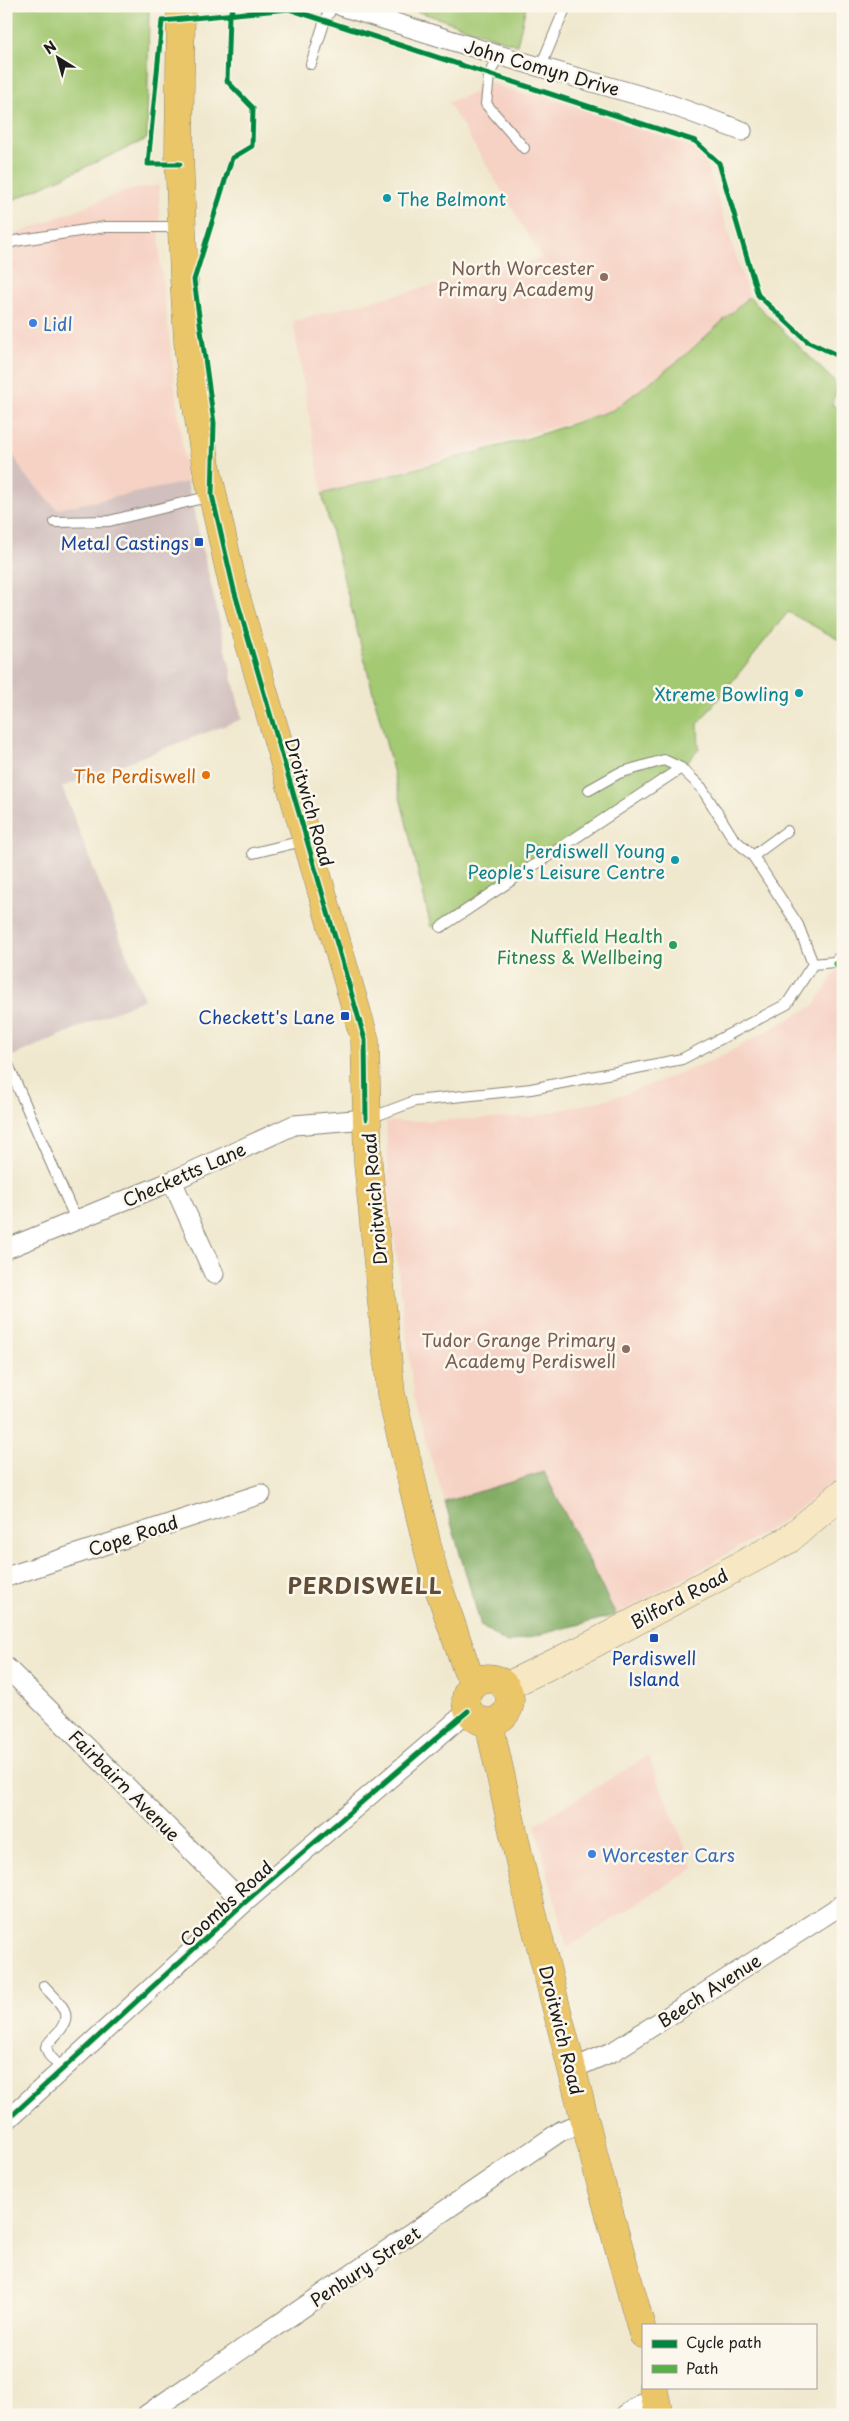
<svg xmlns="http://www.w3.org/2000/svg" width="849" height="2421" font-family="'Playpen Sans',sans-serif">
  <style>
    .built { fill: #f6d2c4 }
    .industrial { fill: #d1bfbe }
    .green { fill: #a4c973; stroke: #607248 }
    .forest { fill: #83ad65; stroke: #506440 }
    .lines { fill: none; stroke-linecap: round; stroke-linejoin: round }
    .service-casing { stroke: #868275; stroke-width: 12 }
    .minor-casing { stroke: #868275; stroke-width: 21 }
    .secondary-casing { stroke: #868275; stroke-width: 29 }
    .primary-casing { stroke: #868275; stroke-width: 29 }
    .service { stroke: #fff; stroke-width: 10 }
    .minor { stroke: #fff; stroke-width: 19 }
    .secondary { stroke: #f7e8c3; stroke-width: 28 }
    .primary { stroke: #ebc669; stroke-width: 28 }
    .quiet { stroke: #55b145; stroke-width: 4; stroke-dasharray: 8 4; stroke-linecap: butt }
    .cycleway-casing { stroke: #fbf7ec; stroke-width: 8 }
    .cycleway { stroke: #00873e; stroke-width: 5 }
    .culture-dot { fill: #0f9aa8; stroke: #fbf7ec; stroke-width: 2 }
    .education-dot { fill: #8d6e63; stroke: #fbf7ec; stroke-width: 2 }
    .shop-dot { fill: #3f7fe0; stroke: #fbf7ec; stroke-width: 2 }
    .transit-dot { fill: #1a4fb4; stroke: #fbf7ec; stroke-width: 2 }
    .food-dot { fill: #e8710a; stroke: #fbf7ec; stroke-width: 2 }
    .leisure-dot { fill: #2e9e5b; stroke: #fbf7ec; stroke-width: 2 }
    .labels { text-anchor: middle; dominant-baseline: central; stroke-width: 5; stroke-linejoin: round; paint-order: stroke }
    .street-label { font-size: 18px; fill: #1c1c1c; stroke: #fbf7ec }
    .culture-label { font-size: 18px; fill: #0d838f; stroke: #fbf7ec; text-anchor: end }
    .education-label { font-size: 18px; fill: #785e54; stroke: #fbf7ec; text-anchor: end }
    .shop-label { font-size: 18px; fill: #366cbe; stroke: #fbf7ec; text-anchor: start }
    .transit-label { font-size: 18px; fill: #164399; stroke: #fbf7ec; text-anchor: end }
    .food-label { font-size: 18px; fill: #c56008; stroke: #fbf7ec; text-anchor: end }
    .leisure-label { font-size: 18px; fill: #27864d; stroke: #fbf7ec; text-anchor: end }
    .district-label { font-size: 22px; font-weight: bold; letter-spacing: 1px; fill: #614d37; stroke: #fbf7ec }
  </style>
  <rect width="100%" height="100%" fill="#fbf7ec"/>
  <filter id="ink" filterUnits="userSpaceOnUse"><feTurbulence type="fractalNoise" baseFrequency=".02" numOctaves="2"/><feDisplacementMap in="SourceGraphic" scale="10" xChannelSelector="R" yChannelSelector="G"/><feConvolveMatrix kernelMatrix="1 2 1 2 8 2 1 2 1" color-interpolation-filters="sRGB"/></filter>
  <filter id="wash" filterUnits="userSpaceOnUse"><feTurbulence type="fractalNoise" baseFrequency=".0096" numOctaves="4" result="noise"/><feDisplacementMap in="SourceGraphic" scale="20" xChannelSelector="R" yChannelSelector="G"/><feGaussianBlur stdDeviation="1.12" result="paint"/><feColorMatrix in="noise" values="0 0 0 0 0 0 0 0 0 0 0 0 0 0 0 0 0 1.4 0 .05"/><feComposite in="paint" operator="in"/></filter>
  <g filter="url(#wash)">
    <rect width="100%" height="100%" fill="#f0e8ce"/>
    <path class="built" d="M 480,79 L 525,95 L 538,93 L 692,147 L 704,156 L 749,297 L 682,358 L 613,410 L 322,494 L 293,321 L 542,258 L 448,102 L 474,93 Z
      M 159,185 L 160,261 L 187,482 L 57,509 L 24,474 L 6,441 L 6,238 L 124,191 Z
      M 843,965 L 843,1474 L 780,1523 L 697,1571 L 616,1615 L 544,1473 L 445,1502 L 416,1412 L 389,1196 L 386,1122 L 532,1117 L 623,1095 L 718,1058 L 815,1005 L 836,971 Z
      M 648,1756 L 694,1868 L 567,1948 L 535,1824 Z"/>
    <path class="industrial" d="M 6,441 L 24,474 L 57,509 L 187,482 L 242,719 L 62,787 L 144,999 L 6,1059 Z"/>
    <path class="green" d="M 6,6 L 149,6 L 147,139 L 6,203 Z
      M 402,6 L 526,6 L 517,45 Z
      M 749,297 L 838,385 L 832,405 L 843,410 L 843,642 L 788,612 L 698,724 L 699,749 L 689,760 L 431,927 L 405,817 L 322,494 L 529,438 L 613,410 L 682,358 Z"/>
    <path class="forest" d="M 544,1472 L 616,1615 L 507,1643 L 481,1626 L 445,1502 Z"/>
  </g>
  <g filter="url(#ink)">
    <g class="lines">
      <g class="service-casing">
        <path id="service" d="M 498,55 L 489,76 L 486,104 L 524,148
          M 311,64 L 325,20 L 333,6
          M 541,66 L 566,6
          M 6,245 L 15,241 L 105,227 L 182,227
          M 55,522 L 109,521 L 211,496
          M 589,790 L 619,773 L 664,760 L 681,768 L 701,787 L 733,838 L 753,856
          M 787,831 L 753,856 L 798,925 L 813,964
          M 253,853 L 307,840
          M 441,927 L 681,768
          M 813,964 L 834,962 L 843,954
          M 6,1060 L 76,1220
          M 370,1118 L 415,1101 L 531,1089 L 682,1059 L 787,1004 L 813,964
          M 44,1986 C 56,2000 74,2011 61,2029 C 56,2035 50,2040 46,2047 L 49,2055 L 63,2070"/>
      </g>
      <g class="minor-casing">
        <path id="minor" d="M 341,6 L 498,55 L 666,103 L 742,131
          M 172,1181 L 214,1274
          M 6,1249 L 172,1181 L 294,1125 L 366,1119
          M 6,1577 L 261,1494
          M 6,1667 L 244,1903
          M 572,2069 L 614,2051 L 843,1904
          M 6,2121 L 244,1903 L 468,1711
          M 146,2415 L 561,2131 L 586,2122
          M 625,2415 L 655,2395"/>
      </g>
      <g class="secondary-casing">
        <path id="secondary" d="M 505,1687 L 593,1644 L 788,1540 L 843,1493"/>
      </g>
      <g class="primary-casing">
        <path id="primary" d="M 181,6 L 179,154 L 184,278 L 189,355 L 206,465 L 234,590 L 365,1040 L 368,1164 L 391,1394 L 434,1574 L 467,1670 L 475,1683
          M466 1700a22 22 0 1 1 44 0a22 22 0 1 1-44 0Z
          M 491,1723 L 492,1737 L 524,1880 L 600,2180 L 643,2334
          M 653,2387 L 659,2415"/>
      </g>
      <use href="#service" class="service"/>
      <use href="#minor" class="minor"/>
      <use href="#secondary" class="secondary"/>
      <use href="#primary" class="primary"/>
      <path class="quiet" d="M 834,962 L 843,975"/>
      <g class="cycleway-casing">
        <path id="cycleway" d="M 234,6 L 229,16 L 227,81 L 253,108 L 252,146 L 232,158 L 194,280 L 214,423 L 212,495 L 234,590 L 365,1040 L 366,1119
          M 180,164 L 148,164 L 162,21 L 289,9 L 695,141 L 719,163 L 758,295 L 807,341 L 843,358
          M 6,2121 L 244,1903 L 468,1711"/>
      </g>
      <use href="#cycleway" class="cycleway"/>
    </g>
  </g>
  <g class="culture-dot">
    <circle cx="387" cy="198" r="5"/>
    <circle cx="799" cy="693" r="5"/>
    <circle cx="675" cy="860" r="5"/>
  </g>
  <g class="education-dot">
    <circle cx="604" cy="277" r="5"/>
    <circle cx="626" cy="1349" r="5"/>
  </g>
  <g class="shop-dot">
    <circle cx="33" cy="323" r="5"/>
    <circle cx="592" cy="1854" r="5"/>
  </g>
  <g class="transit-dot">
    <rect x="194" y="537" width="10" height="10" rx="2.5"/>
    <rect x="340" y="1011" width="10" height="10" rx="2.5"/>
    <rect x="649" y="1633" width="10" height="10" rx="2.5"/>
  </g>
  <circle class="food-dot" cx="206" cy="775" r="5"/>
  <circle class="leisure-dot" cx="673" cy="945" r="5"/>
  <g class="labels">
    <g class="street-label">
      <text transform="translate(542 67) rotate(16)">John Comyn Drive</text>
      <text transform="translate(310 802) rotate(74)">Droitwich Road</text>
      <text transform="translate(184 1174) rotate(-24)">Checketts Lane</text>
      <text transform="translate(374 1199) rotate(-95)">Droitwich Road</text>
      <text transform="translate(133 1535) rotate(-18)">Cope Road</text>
      <text transform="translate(679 1598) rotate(-28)">Bilford Road</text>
      <text transform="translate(125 1785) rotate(45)">Fairbairn Avenue</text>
      <text transform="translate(226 1903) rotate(-42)">Coombs Road</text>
      <text transform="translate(709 1990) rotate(-33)">Beech Avenue</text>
      <text transform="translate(562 2030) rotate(76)">Droitwich Road</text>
      <text transform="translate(365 2266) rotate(-34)">Penbury Street</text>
    </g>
    <g class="culture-label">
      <text x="397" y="198" text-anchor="start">The Belmont</text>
      <text x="789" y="693">Xtreme Bowling</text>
      <text x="665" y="850">Perdiswell Young<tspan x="665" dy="21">People's Leisure Centre</tspan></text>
    </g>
    <g class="education-label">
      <text x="594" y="267">North Worcester<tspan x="594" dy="21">Primary Academy</tspan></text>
      <text x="616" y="1339">Tudor Grange Primary<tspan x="616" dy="21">Academy Perdiswell</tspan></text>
    </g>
    <g class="shop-label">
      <text x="43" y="323">Lidl</text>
      <text x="602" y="1854">Worcester Cars</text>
    </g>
    <g class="transit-label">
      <text x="189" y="542">Metal Castings</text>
      <text x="335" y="1016">Checkett's Lane</text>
      <text x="654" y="1657" text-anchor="middle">Perdiswell<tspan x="654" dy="21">Island</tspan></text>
    </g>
    <g class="food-label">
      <text x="196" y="775">The Perdiswell</text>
    </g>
    <g class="leisure-label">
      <text x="663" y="935">Nuffield Health<tspan x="663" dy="21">Fitness &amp; Wellbeing</tspan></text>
    </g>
    <g class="district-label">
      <text x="365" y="1584">PERDISWELL</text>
    </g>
  </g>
  <rect width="849" height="2421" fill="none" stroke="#fbf7ec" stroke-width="25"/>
  <rect x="642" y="2324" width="175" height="65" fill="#fbf7ec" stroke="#a29f99"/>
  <rect x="652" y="2340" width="25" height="8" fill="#00873e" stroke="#a29f99"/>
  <text x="686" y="2348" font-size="15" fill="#1c1c1c">Cycle path</text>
  <rect x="652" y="2365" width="25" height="8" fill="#55b145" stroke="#a29f99"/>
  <text x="686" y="2374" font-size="15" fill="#1c1c1c">Path</text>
  <g transform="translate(58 58) rotate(323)" stroke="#fbf7ec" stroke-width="4" paint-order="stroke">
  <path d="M0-4L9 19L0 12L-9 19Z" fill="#1c1c1c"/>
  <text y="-8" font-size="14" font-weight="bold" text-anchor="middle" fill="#1c1c1c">N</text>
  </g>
</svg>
